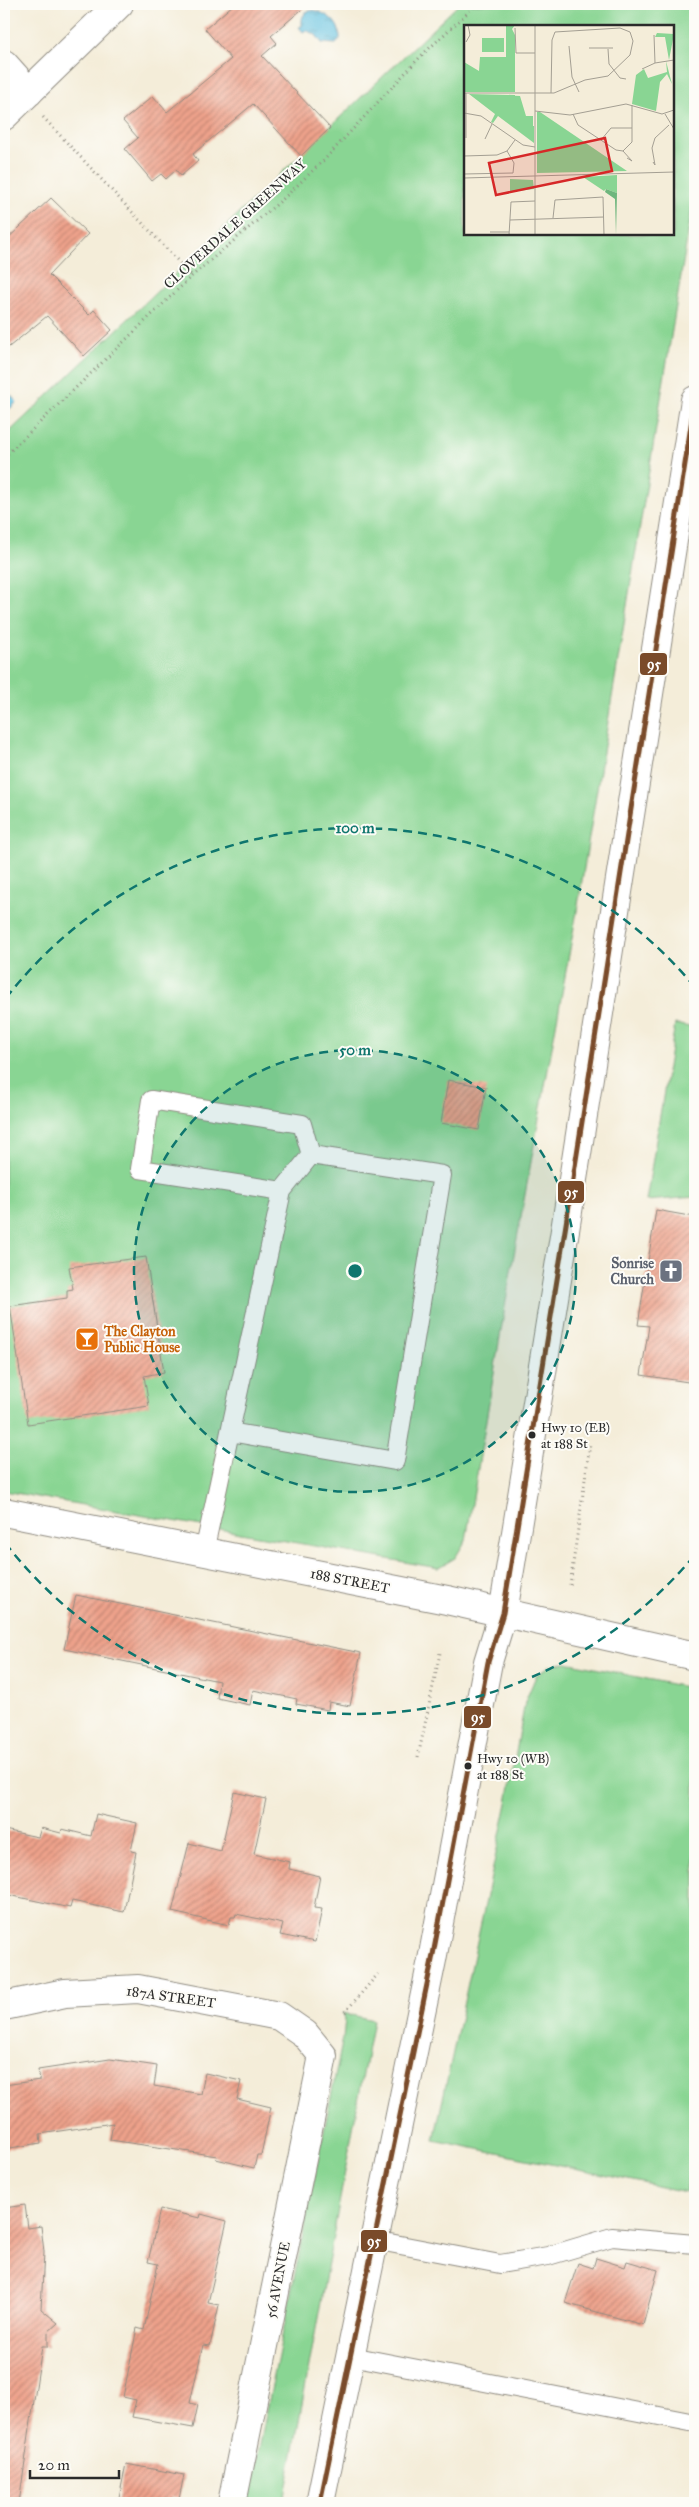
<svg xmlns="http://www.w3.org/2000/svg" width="699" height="2507" font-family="'IM FELL Great Primer',serif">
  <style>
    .green { fill: #89d593; stroke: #5a805f; fill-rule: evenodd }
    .water { fill: url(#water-ripples); stroke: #467686 }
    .building { fill: url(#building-hatch) }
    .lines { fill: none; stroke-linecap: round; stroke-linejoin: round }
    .lane-casing { stroke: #908c82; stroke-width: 20 }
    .street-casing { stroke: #908c82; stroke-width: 30 }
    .secondary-casing { stroke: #908c82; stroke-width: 30 }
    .highway-casing { stroke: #908c82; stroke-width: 30 }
    .path { stroke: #908c82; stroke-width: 3; stroke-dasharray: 1 4; stroke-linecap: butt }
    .lane { stroke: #fff; stroke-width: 18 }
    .street { stroke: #fff; stroke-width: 28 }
    .secondary { stroke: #fff; stroke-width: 28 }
    .highway { stroke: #fff; stroke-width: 28 }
    .bus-1-casing { stroke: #fdfcf7; stroke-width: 9 }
    .bus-1 { stroke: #7a4b2a; stroke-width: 5 }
    .ring { fill: none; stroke: #0f766e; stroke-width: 2.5; stroke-dasharray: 9 6 }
    .bus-dot { fill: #2b2b2b; stroke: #fdfcf7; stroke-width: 2 }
    .labels { text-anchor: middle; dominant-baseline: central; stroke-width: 4; stroke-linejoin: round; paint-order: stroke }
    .bus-label { font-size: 13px; fill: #2b2b2b; stroke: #fdfcf7; text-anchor: start }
    .street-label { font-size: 14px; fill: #2b2b2b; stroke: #fdfcf7 }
    .worship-label { font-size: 14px; font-weight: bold; fill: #5b616d; stroke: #fdfcf7; text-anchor: end }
    .food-label { font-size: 14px; font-weight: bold; fill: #c56008; stroke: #fdfcf7; text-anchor: start }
    .inset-road { fill: none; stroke: #a49f93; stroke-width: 1 }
    .view { fill: #d62828; fill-opacity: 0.15; stroke: #d62828; stroke-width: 2.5 }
    .inset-edge { fill: none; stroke: #2b2b2b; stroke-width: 2.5 }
    .centre { fill: #0f766e; stroke: #fdfcf7; stroke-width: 2.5 }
    .ring-label { font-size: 15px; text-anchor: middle; font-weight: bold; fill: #0f766e; stroke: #fdfcf7; stroke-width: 4; stroke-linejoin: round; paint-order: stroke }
    .line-badge { stroke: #fdfcf7; stroke-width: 2 }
    .badge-label { font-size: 14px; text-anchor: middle; font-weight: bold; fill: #fff }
  </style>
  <defs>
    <pattern id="water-ripples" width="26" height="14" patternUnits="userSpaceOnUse" patternTransform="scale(1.25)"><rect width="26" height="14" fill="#62c1e0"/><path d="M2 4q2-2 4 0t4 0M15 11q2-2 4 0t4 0" fill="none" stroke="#519db6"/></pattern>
    <pattern id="building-hatch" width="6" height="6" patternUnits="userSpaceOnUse" patternTransform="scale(1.25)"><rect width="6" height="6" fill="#eea28b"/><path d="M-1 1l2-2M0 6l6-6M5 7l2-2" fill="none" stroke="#c18472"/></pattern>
  </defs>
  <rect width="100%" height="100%" fill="#fdfcf7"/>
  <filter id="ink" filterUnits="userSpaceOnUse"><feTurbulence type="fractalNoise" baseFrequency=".02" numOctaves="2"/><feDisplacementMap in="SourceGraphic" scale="10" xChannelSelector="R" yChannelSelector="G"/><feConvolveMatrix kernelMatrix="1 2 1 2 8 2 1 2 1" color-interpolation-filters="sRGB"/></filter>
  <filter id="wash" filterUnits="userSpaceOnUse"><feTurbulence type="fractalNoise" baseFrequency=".0096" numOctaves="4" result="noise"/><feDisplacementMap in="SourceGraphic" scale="20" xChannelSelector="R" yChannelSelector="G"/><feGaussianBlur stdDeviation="1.12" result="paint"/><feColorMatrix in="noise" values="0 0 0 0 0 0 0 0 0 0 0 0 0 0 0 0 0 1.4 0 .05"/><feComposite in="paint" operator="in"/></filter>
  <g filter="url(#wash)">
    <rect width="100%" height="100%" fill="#f4edd9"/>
    <path class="green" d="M 459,4 L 695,4 L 695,190 L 577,911 L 511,1271 L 466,1540 L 455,1558 L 438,1568 L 4,1491 L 4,437 ZM 465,26 L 673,26 L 673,234 L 465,234 Z
      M 675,1024 L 695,1028 L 695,1197 L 646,1201 Z
      M 566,1662 L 695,1689 L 695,2147 L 686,2192 L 434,2140 L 507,1803 L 525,1702 L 536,1676 L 549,1666 Z
      M 343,2013 L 373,2020 L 286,2491 L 284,2503 L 248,2503 L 343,2038 L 345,2019 Z"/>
    <path class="water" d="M 314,10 C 329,15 340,22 340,39 L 336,44 L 322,43 L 316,35 L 306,30 L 303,32 L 299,27 L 302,26 L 302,18 L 306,12 Z
      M 4,388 L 17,402 L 4,414 Z"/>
    <g id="blocks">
      <path class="building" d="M 234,4 L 308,4 L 271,36 L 277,43 L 262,56 L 330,128 L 301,156 L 253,104 L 193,154 L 198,161 L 181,176 L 176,170 L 166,179 L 161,174 L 152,181 L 125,149 L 138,138 L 123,121 L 153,96 L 167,112 L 231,59 L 205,29 Z
        M 51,198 L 88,234 L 49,275 L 89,315 L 94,310 L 112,330 L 84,356 L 47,316 L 4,351 L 4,242 Z
        M 448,1080 L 486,1087 L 479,1130 L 441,1123 Z
        M 656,1210 L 695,1217 L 695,1383 L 641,1375 L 649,1326 L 638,1325 Z
        M 146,1257 L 164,1372 L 144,1376 L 149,1406 L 28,1424 L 10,1306 L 67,1298 L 67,1290 L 73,1289 L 69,1267 Z
        M 76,1595 L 361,1653 L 350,1706 L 329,1702 L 328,1710 L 296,1704 L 297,1699 L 253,1690 L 250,1705 L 217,1698 L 219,1681 L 64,1649 Z
        M 234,1792 L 266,1799 L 254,1854 L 290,1862 L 289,1869 L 320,1876 L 314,1908 L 322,1909 L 315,1942 L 280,1935 L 283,1924 L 236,1914 L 235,1917 L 231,1917 L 229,1925 L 172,1912 L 189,1843 L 221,1851 Z
        M 96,1814 L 137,1823 L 131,1851 L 136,1852 L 124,1912 L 72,1901 L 70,1908 L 4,1894 L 4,1830 L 38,1837 L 41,1828 L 61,1833 L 62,1829 L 91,1836 Z
        M 110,2059 L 157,2066 L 154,2086 L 201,2094 L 205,2073 L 241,2081 L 237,2099 L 271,2107 L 261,2155 L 257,2155 L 254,2168 L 216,2159 L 217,2156 L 110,2140 L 113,2123 L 40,2134 L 41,2143 L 4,2149 L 4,2085 L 40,2080 L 38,2070 Z
        M 25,2205 L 28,2228 L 41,2226 L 44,2252 L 41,2309 L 58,2323 L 48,2332 L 48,2346 L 42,2346 L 19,2503 L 4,2503 L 4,2208 Z
        M 160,2209 L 200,2218 L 201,2214 L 227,2221 L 208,2303 L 219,2305 L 210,2346 L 203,2345 L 190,2403 L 198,2405 L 193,2428 L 132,2417 L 136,2400 L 123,2397 L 137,2328 L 144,2330 L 158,2264 L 148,2262 Z
        M 596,2258 L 625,2267 L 627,2261 L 658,2270 L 643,2325 L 565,2303 L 578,2263 L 593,2268 Z
        M 126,2464 L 184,2475 L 179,2499 L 171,2498 L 170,2503 L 118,2503 Z"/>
    </g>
  </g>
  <g filter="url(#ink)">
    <use href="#blocks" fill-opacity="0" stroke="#908c82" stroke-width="1"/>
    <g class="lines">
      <g class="lane-casing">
        <path id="lane" d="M 282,1191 L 140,1169 L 151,1100 L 302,1124 L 311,1155
          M 204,1552 L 282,1191 L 311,1155 L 442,1175 L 395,1461 L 230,1432
          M 374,2240 L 500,2264 L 548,2256 L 612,2237 L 695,2244
          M 351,2356 L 695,2423"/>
      </g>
      <g class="street-casing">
        <path id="street" d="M 4,64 L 29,92
          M 4,116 L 119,4
          M 4,2006 L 65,1993 L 138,1989 L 279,2016 L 305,2034 L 323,2056 L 232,2503"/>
      </g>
      <g class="secondary-casing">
        <path id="secondary" d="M 4,1512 L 447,1600 L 695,1656"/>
      </g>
      <g class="highway-casing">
        <path id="highway" d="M 320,2503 L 432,1960 L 488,1662 L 503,1613 L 566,1224 L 695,400"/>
      </g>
      <path class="path" d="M 43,117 L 192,276
        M 4,457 L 192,276 L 284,198 L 326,158 L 421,56 L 477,4
        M 570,1585 L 590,1444
        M 418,1757 L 440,1653
        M 345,2012 L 378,1974"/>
      <use href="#lane" class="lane"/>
      <use href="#street" class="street"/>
      <use href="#secondary" class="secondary"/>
      <use href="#highway" class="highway"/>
      <g class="bus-1-casing">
        <path id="bus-1" d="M 320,2503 L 432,1960 L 488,1662 L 503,1613 L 566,1224 L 695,400"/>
      </g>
      <use href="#bus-1" class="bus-1"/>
    </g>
  </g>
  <circle cx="355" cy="1271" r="221" fill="#0f766e" fill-opacity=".12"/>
  <g class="ring">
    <circle cx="355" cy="1271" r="221"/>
    <path d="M694 1556A443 443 0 0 1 6 1544M6 998A443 443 0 0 1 694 986"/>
  </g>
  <defs>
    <g id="church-square" transform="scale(1.25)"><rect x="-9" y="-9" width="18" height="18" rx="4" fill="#6b7280" stroke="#fdfcf7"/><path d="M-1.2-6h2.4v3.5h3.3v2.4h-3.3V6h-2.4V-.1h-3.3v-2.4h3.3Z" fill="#fff"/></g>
    <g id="bar-square" transform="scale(1.25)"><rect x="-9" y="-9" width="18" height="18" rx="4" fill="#e8710a" stroke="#fdfcf7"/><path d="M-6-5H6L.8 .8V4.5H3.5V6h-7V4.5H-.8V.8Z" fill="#fff"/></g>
  </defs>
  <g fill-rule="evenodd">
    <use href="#church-square" x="671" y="1271"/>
    <use href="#bar-square" x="87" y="1339"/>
  </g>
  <g class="bus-dot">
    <circle cx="532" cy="1435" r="4.5"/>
    <circle cx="468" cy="1766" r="4.5"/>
  </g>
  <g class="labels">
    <g class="bus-label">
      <text x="541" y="1428">Hwy 10 (EB)<tspan x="541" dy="16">at 188 St</tspan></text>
      <text x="477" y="1759">Hwy 10 (WB)<tspan x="477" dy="16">at 188 St</tspan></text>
    </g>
    <g class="street-label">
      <text transform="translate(235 224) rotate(-42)">CLOVERDALE GREENWAY</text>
      <text transform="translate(350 1581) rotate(11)">188 STREET</text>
      <text transform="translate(171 1997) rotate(8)">187A STREET</text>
      <text transform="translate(278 2280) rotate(-79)">56 AVENUE</text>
    </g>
    <g class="worship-label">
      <text x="654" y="1263">Sonrise<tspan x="654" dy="16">Church</tspan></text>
    </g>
    <g class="food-label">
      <text x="104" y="1331">The Clayton<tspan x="104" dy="16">Public House</tspan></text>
    </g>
  </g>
  <g transform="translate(464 25)">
    <rect width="210" height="210" fill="#f4edd9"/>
    <path d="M 18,13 L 40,13 L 40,27 L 18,27 ZM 26,70 L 56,71 L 62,91 L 69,91 L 69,101 L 62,101 ZM 73,87 L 76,87 L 163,146 L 73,148 ZM 153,150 L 153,168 L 142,164 L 140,166 L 119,152 ZM 46,154 L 69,155 L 70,164 L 46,167 Z" fill="#89d593"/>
    <path d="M 142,164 L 153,168 L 152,210 L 151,174 L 141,167 Z" fill="#6eb67d"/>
    <path d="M 42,0 L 51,0 L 48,4 L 51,10 L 51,67 L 0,67 L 0,37 L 15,46 L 16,32 L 42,32 ZM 193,8 L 210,9 L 205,35 L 201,12 L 191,12 ZM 202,36 L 208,59 L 203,49 L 196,57 L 192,86 L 168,79 L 172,50 L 180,44 L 184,53 L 203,47 ZM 5,69 L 51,70 L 51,91 L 62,91 L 62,101 L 70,101 L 70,118 L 34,91 L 29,98 L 27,97 L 31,89 Z" fill="#89d593"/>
    <path class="inset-road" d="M 71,0 L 71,210M 51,3 L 52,28 L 71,28M 91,7 L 156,3 L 166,7M 190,10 L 191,38M 2,17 L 6,10 L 4,0M 105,21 L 108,52 L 115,67M 125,23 L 149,23M 144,24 L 145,39 L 156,53 L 162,54M 178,44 L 191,38 L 210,35M 0,68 L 90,68 L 121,55 L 144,51 L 166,30 L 169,16 L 166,7M 2,68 L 2,113M 87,68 L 88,15 L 91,7M 71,86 L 106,90 L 162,79 L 198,89 L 210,85M 0,88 L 17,91 L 59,120 L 71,122M 109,89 L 114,100 L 152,125 L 159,126M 201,89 L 210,104M 21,114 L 28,99M 137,115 L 147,103 L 168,103M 159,126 L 168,117 L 168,80M 159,126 L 168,136 L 163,133M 0,131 L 33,130 L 43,126 L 51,115M 189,137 L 191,140 L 188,123 L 191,113 L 205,100M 0,149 L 49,148 L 50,138 L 43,126M 0,153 L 210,147M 89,193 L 91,175 L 139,172 L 140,210M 46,195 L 140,192M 26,207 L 45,207M 45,210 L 47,177 L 71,176"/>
    <path class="view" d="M 141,113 L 148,146 L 32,170 L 25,138 Z"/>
    <rect width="210" height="210" class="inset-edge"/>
  </g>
  <circle cx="355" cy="1271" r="8" class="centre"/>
  <g class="ring-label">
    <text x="355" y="833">100 m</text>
    <text x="355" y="1055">50 m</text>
  </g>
  <g class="line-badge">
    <rect x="639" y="652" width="29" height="24" rx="5" fill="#7a4b2a"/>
    <rect x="557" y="1180" width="28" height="24" rx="5" fill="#7a4b2a"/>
    <rect x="463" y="1705" width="29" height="24" rx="5" fill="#7a4b2a"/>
    <rect x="360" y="2229" width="28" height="24" rx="5" fill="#7a4b2a"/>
  </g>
  <g class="badge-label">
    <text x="654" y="669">95</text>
    <text x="571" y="1197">95</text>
    <text x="478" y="1722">95</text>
    <text x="374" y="2246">95</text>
  </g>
  <rect width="699" height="2507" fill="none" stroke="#fdfcf7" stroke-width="20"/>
  <path d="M30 2470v8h89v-8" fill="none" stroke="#2b2b2b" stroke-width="2.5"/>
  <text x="38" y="2470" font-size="15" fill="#2b2b2b" stroke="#fdfcf7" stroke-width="4" paint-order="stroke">20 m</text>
</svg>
